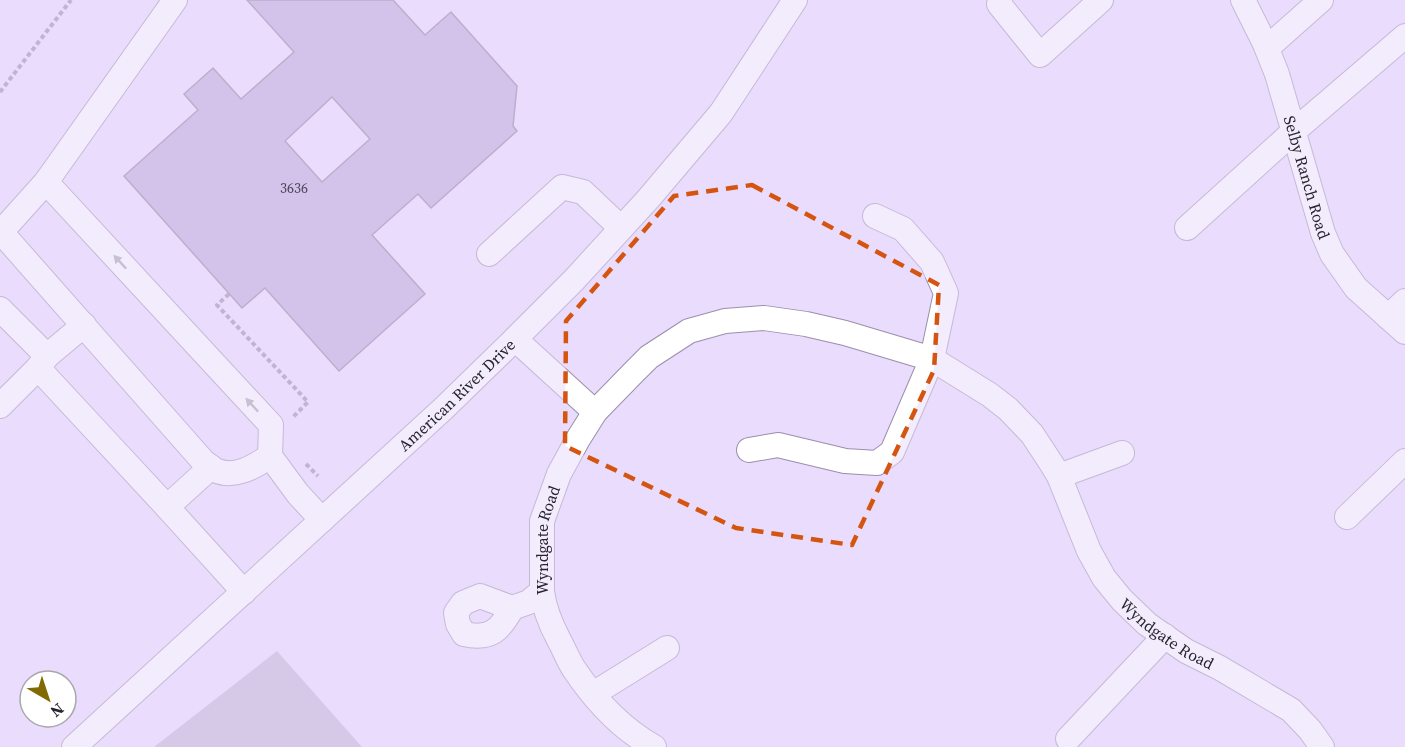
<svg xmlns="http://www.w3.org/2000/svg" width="1405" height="747" font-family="'Source Serif 4',serif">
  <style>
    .green { fill: #beb2d0 }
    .building { fill: #b9a5d6; stroke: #847895; stroke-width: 1.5; fill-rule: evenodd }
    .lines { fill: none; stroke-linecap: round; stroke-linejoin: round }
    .minor-casing { stroke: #9b8fac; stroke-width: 26 }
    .path { stroke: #8f859c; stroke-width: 4; stroke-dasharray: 4.5 3; stroke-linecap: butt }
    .minor { stroke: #fff; stroke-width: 24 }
    .oneway { fill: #9e9ca1 }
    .marked { fill: none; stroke: #d55410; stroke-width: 4.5; stroke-dasharray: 12 8; stroke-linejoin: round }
    .labels { text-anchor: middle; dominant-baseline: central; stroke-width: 4.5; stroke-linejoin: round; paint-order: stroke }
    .number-label { font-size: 14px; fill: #4c4459 }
    .street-label { font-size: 16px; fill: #28232f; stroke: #fff }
  </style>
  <rect width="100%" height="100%" fill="#e9dcfc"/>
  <path class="green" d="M 277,651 L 362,747 L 154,747 Z"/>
  <path class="building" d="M 247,0 L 393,0 L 425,35 L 451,12 L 517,86 L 513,126 L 517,131 L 431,208 L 418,194 L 372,235 L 425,294 L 339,371 L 265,288 L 242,308 L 124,176 L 198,110 L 184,94 L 213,68 L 241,99 L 294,52 ZM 332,97 L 370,139 L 322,182 L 285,141 Z"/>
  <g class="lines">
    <g class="minor-casing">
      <g id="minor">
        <path d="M 175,0 L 46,182 L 1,232 L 203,461 C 207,464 211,468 215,470 C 234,479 254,467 270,456 L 298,494 L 322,520"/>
        <path d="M 1000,0 L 999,4 L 1040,55 L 1101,0"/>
        <path id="s1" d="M 1243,0 L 1265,44 L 1277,74 L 1323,233 L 1332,254 L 1356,288 L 1405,332"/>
        <path d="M 1267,48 L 1321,0"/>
        <path d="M 46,182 L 271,425 L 270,456"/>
        <path d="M 1187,228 L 1293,132 L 1405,36"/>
        <path d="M 489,254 L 562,187 L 583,192 L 621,228"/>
        <path d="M 0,309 L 47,356 L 38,368"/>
        <path d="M 1388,317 L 1405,301"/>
        <path d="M 515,339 L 595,412"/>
        <path d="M 47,356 L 84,325"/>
        <path d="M 0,406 L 38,368 L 167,507 L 244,592"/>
        <path d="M 749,450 L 778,445 L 845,461 L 877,463 L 892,452 L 932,359 L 946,293 L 932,262 L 903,229 L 875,216"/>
        <path d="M 1059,476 L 1122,453"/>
        <path d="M 167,507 L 211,467"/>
        <path d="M 1347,517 L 1405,461"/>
        <path d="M 512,608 C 500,630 491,640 464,634 L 458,624 L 456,613 L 463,603 L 480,596 L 512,608 L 529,602 L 542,591"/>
        <path d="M 593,694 L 667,648"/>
        <path d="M 1068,739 L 1165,636"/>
        <path id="s2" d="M 74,747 L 443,409 L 515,339 L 574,280 L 649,198 L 721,113 L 795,0"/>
        <path id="s3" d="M 654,747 C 622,729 594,699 574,669 C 568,660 564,649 559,640 C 551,625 544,608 542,591 L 542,521 L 559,474 L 578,439 L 595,412 L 633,373 L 649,357 L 689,331 L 725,321 L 764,318 L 806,324 L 845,333 L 932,359 L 990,395 L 1008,409 L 1032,434 L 1051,463 L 1059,476 L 1089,551 L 1104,578 L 1122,600 L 1147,624 L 1186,651 L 1220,668 L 1291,710 L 1310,730 L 1322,747"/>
      </g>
    </g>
    <path class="path" d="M 0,92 L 71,0
      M 229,294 L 217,305 L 308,402 L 292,418
      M 306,464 L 318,476"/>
    <use href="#minor" class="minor"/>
  </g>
  <defs><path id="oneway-solid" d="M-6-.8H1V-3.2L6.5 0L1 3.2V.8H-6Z" transform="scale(1.5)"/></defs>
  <g class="oneway">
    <use href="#oneway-solid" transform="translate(120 262) rotate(-133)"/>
    <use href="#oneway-solid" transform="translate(252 405) rotate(-133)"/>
  </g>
  <path d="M0 0H1405V747H0ZM 752,185 L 939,285 L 934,370 L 852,545 L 736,528 L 565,446 L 566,321 L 674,196 Z" fill="#e9dcfc" fill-opacity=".55" fill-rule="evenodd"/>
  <path class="marked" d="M 752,185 L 939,285 L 934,370 L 852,545 L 736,528 L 565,446 L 566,321 L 674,196 Z"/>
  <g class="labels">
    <g class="number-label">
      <text x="294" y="188">3636</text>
    </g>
    <g class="street-label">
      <text stroke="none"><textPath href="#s1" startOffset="189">Selby Ranch Road</textPath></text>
      <text stroke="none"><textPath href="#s2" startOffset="520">American River Drive</textPath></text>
      <text stroke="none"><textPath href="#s3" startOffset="249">Wyndgate Road</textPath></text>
      <text stroke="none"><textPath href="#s3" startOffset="1136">Wyndgate Road</textPath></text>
    </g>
  </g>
  <g transform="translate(48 699) rotate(141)"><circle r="28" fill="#ffffff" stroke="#a9a7ac" stroke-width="1.5"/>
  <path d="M0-4.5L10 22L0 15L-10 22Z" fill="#826a03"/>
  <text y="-9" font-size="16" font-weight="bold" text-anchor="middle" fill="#28232f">N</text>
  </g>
</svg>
